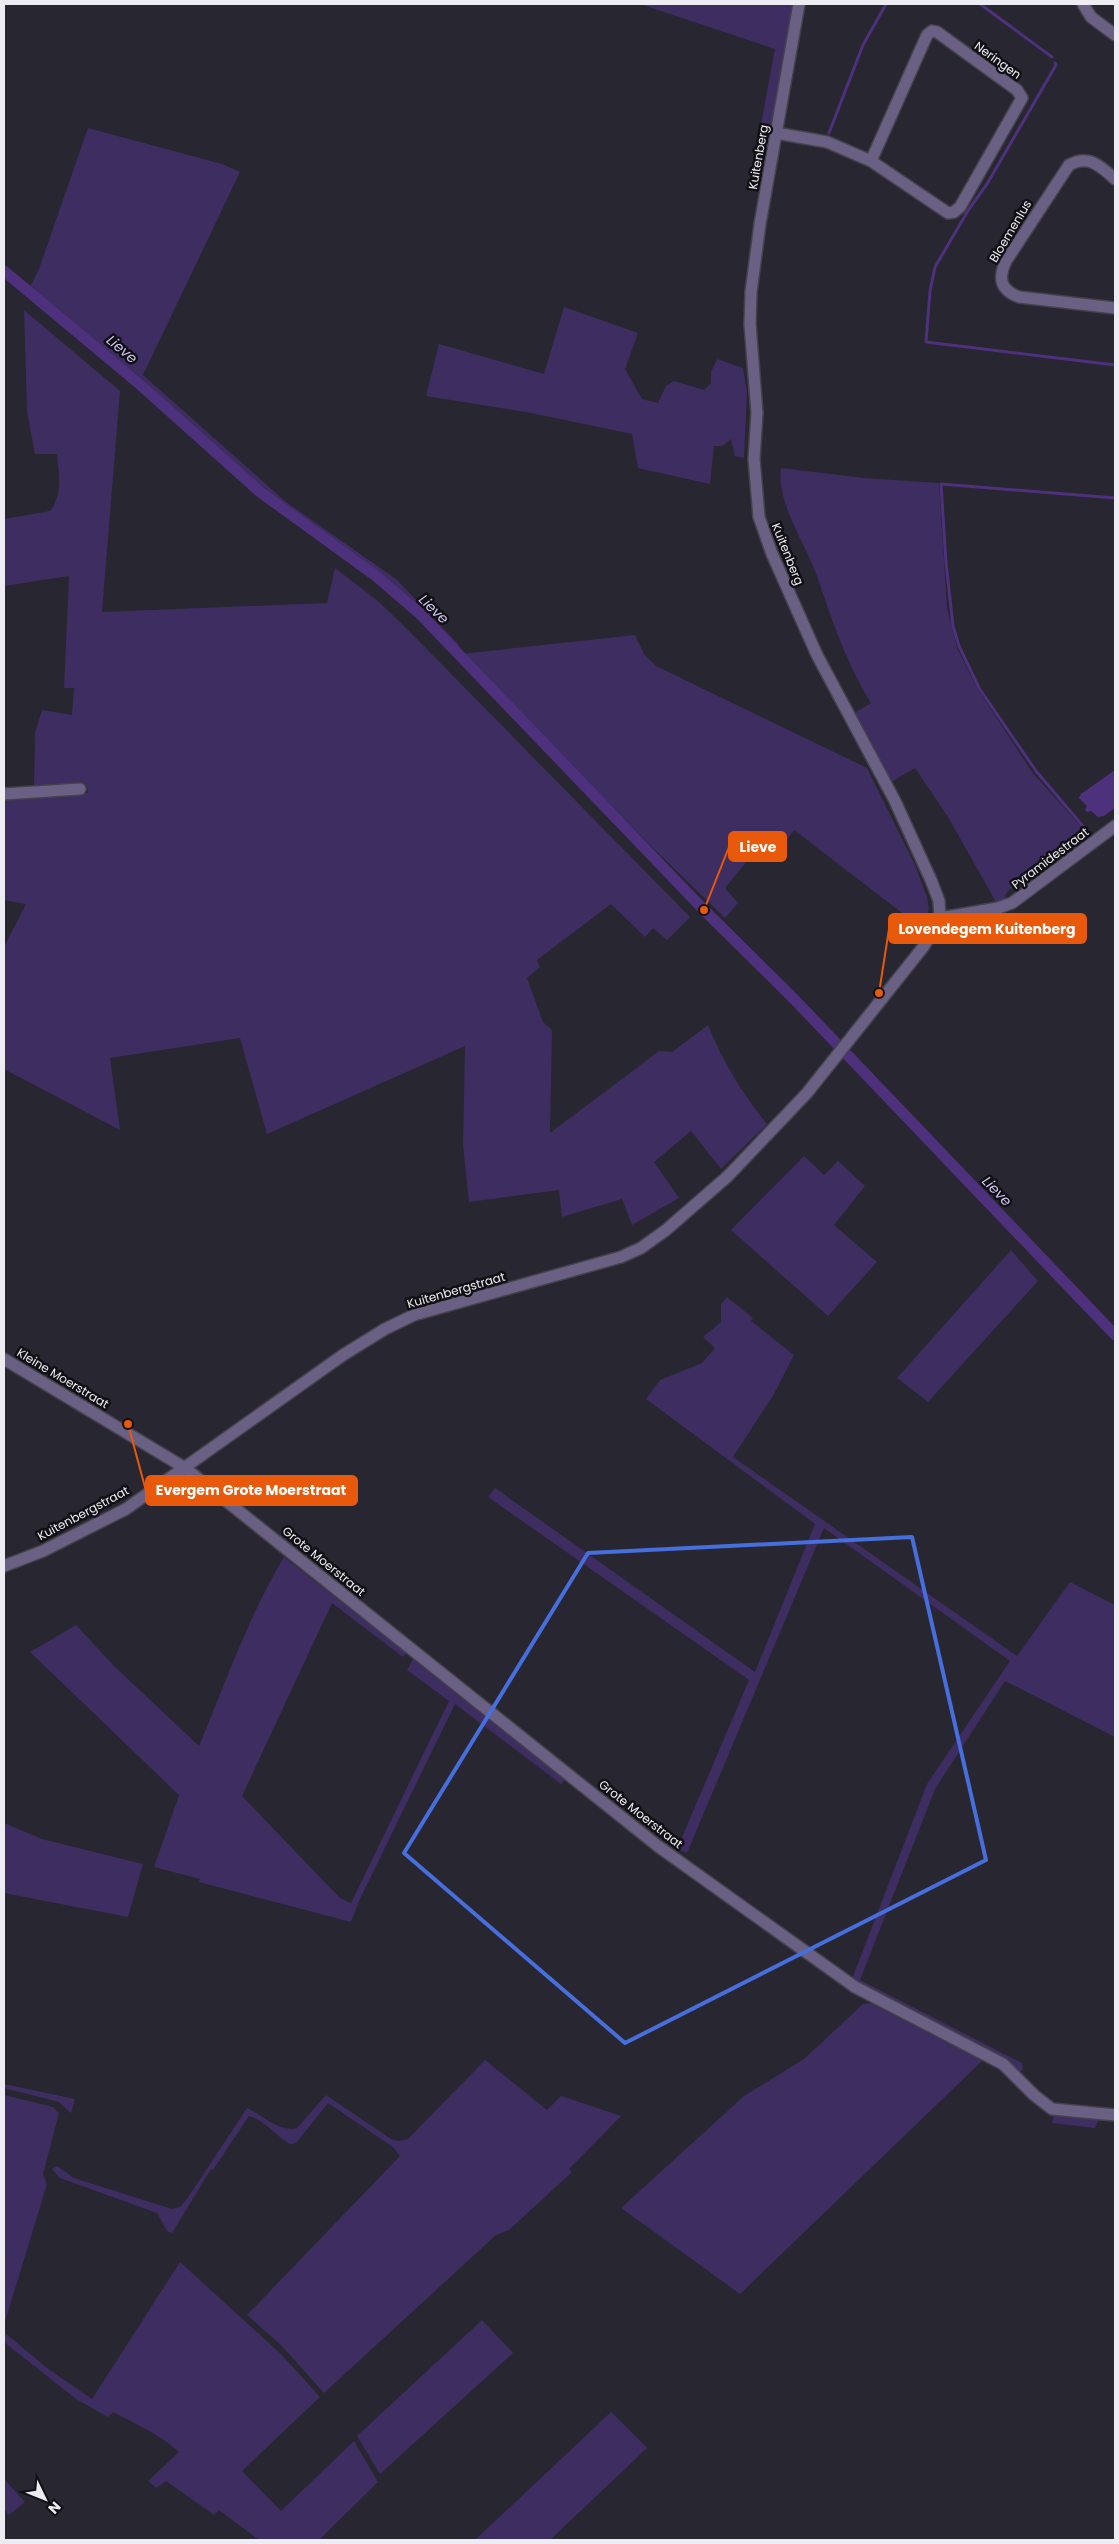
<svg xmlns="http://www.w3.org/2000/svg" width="1119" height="2544" font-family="Poppins,sans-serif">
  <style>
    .green { fill: #3e2d61 }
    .water { fill: #4d317d }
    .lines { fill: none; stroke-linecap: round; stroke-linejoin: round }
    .stream { stroke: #4d317d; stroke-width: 3 }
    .canal { stroke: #4d317d; stroke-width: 11 }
    .minor-casing { stroke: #44424b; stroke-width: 14 }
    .minor { stroke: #6a6084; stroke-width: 11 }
    .marked { fill: none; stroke: #476edd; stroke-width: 4; stroke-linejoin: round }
    .labels { text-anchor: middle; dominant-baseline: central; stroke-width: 5; stroke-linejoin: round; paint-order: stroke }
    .street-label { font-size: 12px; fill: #edecf3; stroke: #111014 }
    .water-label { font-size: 14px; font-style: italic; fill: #d0c5f1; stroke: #111014 }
    .leader { fill: none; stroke: #e8590c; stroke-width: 2 }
    .callout-dot { fill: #e8590c; stroke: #111014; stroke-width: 2 }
    .callout { fill: #e8590c; stroke: #e8590c; stroke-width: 2 }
    .callout-label { font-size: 14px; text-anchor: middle; font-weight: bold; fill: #fff }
  </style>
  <rect width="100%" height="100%" fill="#282630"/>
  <path class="green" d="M 640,4 L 795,4 L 766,153 L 756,151 L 775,49 Z
    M 88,128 L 222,164 L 240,172 L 143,375 L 286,502 L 396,579 L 459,645 L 456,649 L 423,613 L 378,574 L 290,512 L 196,431 L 141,378 L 30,287 L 39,269 Z
    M 564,307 L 638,333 L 625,369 L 642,399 L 658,403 L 666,386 L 674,381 L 704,390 L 711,383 L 711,372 L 717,359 L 743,368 L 747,392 L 744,458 L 735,456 L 731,439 L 722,446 L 714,446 L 710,484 L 638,468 L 632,434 L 531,413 L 426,396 L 439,344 L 544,374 Z
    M 24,310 L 120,391 L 102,612 L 327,603 L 335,568 L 378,601 L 407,629 L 690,917 L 667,940 L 653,928 L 645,937 L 611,904 L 537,960 L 540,967 L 527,978 L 543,1022 L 552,1030 L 550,1133 L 659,1051 L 672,1052 L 708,1025 C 723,1062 742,1093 767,1124 L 721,1169 L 691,1131 L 654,1162 L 679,1198 L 632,1225 L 622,1199 L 562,1217 L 559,1190 L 469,1202 L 463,1145 L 465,1046 L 267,1134 L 240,1038 L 110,1058 L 120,1130 L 4,1069 L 4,947 L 26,904 L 4,900 L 4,798 L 88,793 L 87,786 L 34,786 L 35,733 L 42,710 L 72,715 L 74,688 L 64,688 L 69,576 L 4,586 L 4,519 L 50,511 C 63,494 59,475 57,454 L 35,454 L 27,411 Z
    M 781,468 L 864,478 L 939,483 L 947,608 L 957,648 L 977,688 L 1032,772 L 1083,829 L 1007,892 L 1005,896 L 1008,899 L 996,902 L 948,817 L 915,768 L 888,784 L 851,715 L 871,703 C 845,660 833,623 817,576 C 806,545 776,502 781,468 Z
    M 635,635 L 644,654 L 656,666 L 867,768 L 915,865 L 927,897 L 929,908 L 923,929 L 794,830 L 779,850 L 765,839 L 725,888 L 738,903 L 725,918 L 647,842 L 461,654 Z
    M 804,1156 L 824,1175 L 838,1161 L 865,1186 L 834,1225 L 877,1262 L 828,1316 L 731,1230 Z
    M 1011,1250 L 1038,1281 L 928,1402 L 897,1378 Z
    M 727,1297 L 753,1318 L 751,1321 L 794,1355 L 774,1394 L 733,1457 L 1017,1656 L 1070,1582 L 1115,1605 L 1115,1737 L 1005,1681 L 935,1789 L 860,1980 L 1022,2063 L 1023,2070 L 1018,2073 L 852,1979 L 927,1784 L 1010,1661 L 824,1528 L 687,1853 L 677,1849 L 749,1680 L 488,1497 L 495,1488 L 755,1672 L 815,1524 L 646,1399 L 660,1380 L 702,1363 L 715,1348 L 703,1337 L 721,1322 L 721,1304 Z
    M 284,1557 L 406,1653 L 403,1657 L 332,1603 L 242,1796 L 340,1898 L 351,1903 L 449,1701 L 407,1670 L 413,1659 L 565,1780 L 561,1784 L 455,1704 L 359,1901 L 351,1922 L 199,1882 L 200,1879 L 154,1867 L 179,1795 L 30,1652 L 76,1625 L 113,1665 L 199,1746 C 226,1682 248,1617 284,1557 Z
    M 4,1823 L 42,1839 L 143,1864 L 128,1917 L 4,1893 Z
    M 871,2003 L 982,2061 L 740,2294 L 621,2208 L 744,2096 L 804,2059 L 863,2004 Z
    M 485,2060 L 547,2110 L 561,2096 L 621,2116 L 569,2169 L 572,2172 L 509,2230 L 496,2235 L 324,2393 L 281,2345 L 247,2315 L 400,2156 L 393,2147 L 328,2103 L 296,2143 L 290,2144 C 275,2136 266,2121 249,2116 L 213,2170 L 211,2169 L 172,2233 L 167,2231 L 157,2213 L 60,2178 L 52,2169 L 57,2166 L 74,2178 L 172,2209 L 180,2207 L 187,2199 L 247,2108 C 262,2115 280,2133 297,2128 L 326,2095 L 391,2139 L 399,2141 L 408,2139 Z
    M 4,2084 L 75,2099 L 71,2113 L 59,2102 L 4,2088 Z
    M 4,2095 L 53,2107 L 59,2113 L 43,2174 L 47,2184 L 4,2325 Z
    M 1054,2114 L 1099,2119 L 1095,2128 L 1052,2123 Z
    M 180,2262 L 282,2355 L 320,2397 L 242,2471 L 281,2511 L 354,2441 L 378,2482 L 319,2540 L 259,2540 L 219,2510 L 214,2515 L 166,2481 L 156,2488 L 148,2481 L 179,2452 C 159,2434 136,2424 113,2412 L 108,2417 L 76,2399 L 4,2342 L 4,2332 L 47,2368 L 92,2399 Z
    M 482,2320 L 513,2353 L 380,2474 L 357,2436 Z
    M 611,2412 L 647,2448 L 550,2540 L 475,2540 Z
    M 4,2479 L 25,2502 L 9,2515 L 4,2509 Z"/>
  <path class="water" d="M 1115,770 L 1115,808 L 1104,816 L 1098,817 L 1091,811 L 1087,812 L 1085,810 L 1087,806 L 1079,798 L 1081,794 Z"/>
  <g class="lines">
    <path class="stream" d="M 980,4 L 1052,57
      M 1055,63 L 1056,65 L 987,184 L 969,209 L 935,267 L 930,291 L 926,342 L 1115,365
      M 829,133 L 863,45 L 886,4
      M 1087,831 L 1036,771 L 979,688 L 959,646 L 953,626 L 946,563 L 941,484 L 1115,498"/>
    <path class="canal" d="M 4,271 L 137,382 L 260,492 L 376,576 L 419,613 L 704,910 L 794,999 L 1115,1335"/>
    <g class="minor-casing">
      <path id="minor" d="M 1083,4 L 1091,17 L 1115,35
        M 776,133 L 827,142 L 871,161 L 948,213 L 954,212 L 960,207 L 1022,98 L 1017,90 L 937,32 L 932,31 L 927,35 L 871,161
        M 1115,179 C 1100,166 1089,154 1069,165 L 1006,261 C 998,278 1000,290 1019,297 L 1115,308
        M 4,794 L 80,789
        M 940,918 L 998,908 L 1012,903 L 1115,826
        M 4,1359 L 185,1468 L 659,1847 L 855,1987 L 1003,2064 L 1034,2095 L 1052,2109 L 1115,2115
        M 4,1566 L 43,1551 L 126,1509 L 343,1355 L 385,1329 L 414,1315 L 621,1257 L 641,1248 L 666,1230 L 728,1176 L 807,1093 L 924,946 L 940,918 L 939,901 L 931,880 L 895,801 L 817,655 L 772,554 L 759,517 L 754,459 L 757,413 L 750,324 L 751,292 L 760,224 L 799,4"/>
    </g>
    <use href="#minor" class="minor"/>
  </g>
  <path class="marked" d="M 912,1537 L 986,1860 L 625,2043 L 404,1853 L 588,1553 Z"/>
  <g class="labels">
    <g class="street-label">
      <text transform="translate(998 60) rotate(36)">Neringen</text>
      <text transform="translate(758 157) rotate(-80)">Kuitenberg</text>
      <text transform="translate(1010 231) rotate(-59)">Bloemenlus</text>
      <text transform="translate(788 554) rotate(68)">Kuitenberg</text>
      <text transform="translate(1050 858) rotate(-37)">Pyramidestraat</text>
      <text transform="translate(456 1290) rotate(-16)">Kuitenbergstraat</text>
      <text transform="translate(63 1378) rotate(31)">Kleine Moerstraat</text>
      <text transform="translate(83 1513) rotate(-28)">Kuitenbergstraat</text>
      <text transform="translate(324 1561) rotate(39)">Grote Moerstraat</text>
      <text transform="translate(641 1814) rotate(38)">Grote Moerstraat</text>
    </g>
    <g class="water-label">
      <text transform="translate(122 349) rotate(40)">Lieve</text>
      <text transform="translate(434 609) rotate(44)">Lieve</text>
      <text transform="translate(997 1191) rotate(46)">Lieve</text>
    </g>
  </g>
  <path class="leader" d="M704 910L729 847M879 993L889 929M128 1424L146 1491"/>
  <g class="callout-dot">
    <circle cx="704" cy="910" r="5"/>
    <circle cx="879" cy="993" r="5"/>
    <circle cx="128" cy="1424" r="5"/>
  </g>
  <g class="callout">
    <rect x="729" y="832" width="57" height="29" rx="5"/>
    <rect x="889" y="914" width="197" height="29" rx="5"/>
    <rect x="146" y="1476" width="211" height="29" rx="5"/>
  </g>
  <g class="callout-label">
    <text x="758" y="852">Lieve</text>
    <text x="987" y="934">Lovendegem Kuitenberg</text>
    <text x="251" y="1495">Evergem Grote Moerstraat</text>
  </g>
  <rect width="1119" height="2544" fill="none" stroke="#edecf3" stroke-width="10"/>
  <g transform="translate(45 2499) rotate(133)" stroke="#111014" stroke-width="4" paint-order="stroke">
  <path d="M0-4L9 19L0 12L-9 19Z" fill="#edecf3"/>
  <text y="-8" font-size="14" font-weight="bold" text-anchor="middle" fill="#edecf3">N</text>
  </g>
</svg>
